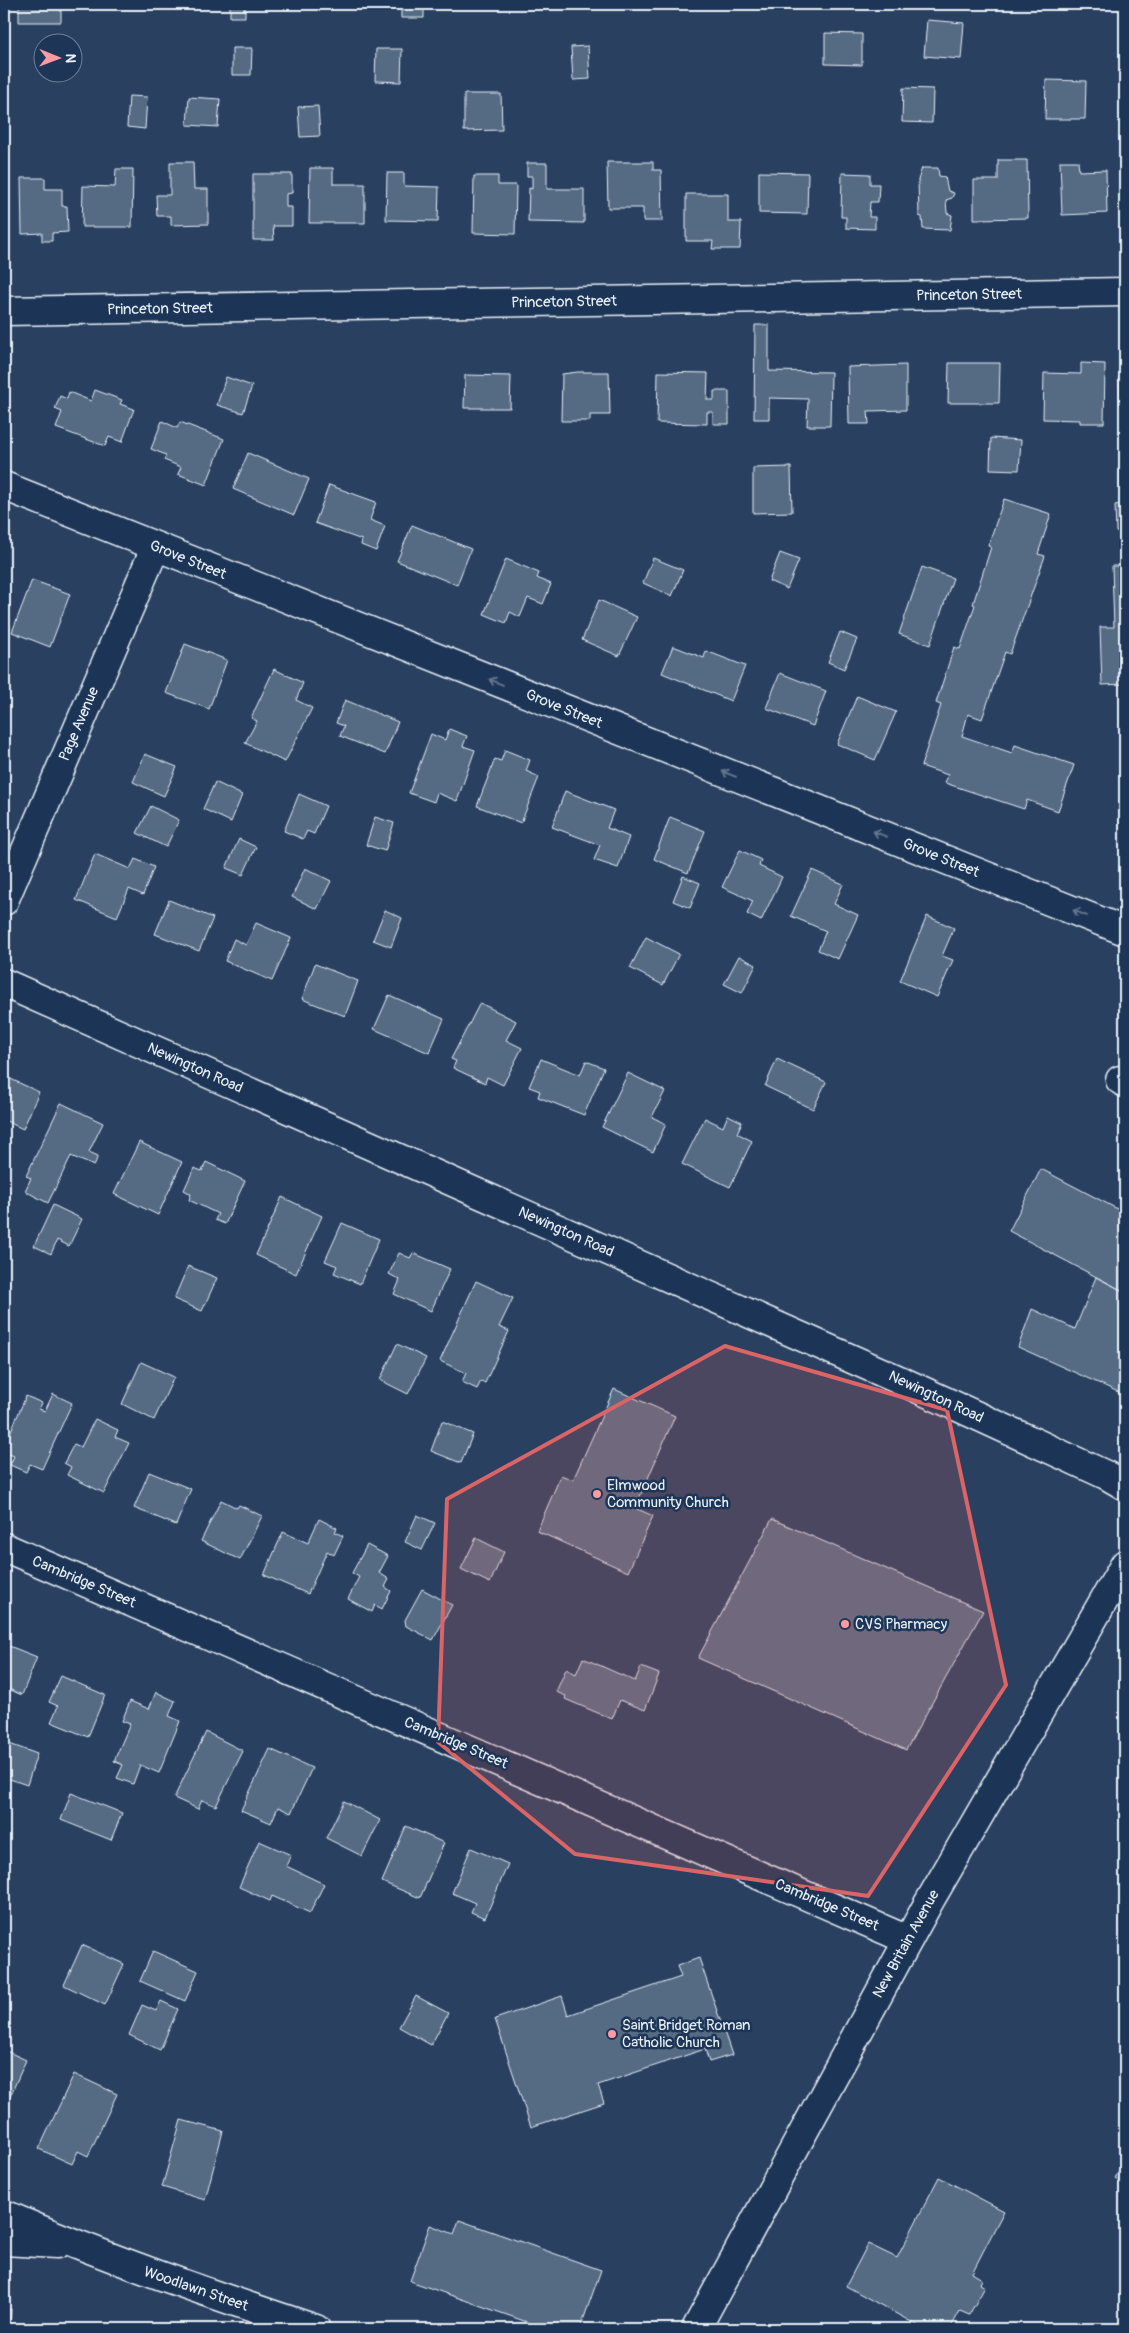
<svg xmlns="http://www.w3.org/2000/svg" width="1129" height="2333" font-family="Pangolin,sans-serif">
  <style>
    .building { fill: #556a83; stroke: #e8f1f8 }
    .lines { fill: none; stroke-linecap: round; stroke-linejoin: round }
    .minor-casing { stroke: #e8f1f8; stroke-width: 31 }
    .major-casing { stroke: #e8f1f8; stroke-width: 31 }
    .minor { stroke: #1d3557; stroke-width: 28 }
    .major { stroke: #1d3557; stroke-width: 28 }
    .oneway { stroke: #64778f }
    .marked { fill: #db6466; fill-opacity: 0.2; stroke: #db6466; stroke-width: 4; stroke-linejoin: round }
    .poi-dot { fill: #ff9aa2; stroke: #1d3557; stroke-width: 2 }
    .labels { text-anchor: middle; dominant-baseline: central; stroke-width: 5; stroke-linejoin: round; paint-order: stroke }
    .street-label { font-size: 15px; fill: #e8f1f8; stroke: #1d3557 }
    .poi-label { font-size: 15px; fill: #e8f1f8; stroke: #1d3557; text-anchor: start }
  </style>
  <rect width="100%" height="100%" fill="#294061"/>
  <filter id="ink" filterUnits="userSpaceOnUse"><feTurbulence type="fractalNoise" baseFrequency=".02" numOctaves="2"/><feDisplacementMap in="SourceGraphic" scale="10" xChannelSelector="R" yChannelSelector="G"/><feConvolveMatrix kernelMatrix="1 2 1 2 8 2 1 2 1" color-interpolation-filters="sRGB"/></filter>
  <g filter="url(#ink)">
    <path class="building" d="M 19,4 L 61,4 L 61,22 L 19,22 Z
      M 230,4 L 287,4 L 245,4 L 245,17 L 230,17 Z
      M 401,4 L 424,4 L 424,18 L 401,18 Z
      M 927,20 L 964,23 L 961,59 L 924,56 Z
      M 825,33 L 862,34 L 862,65 L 825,64 Z
      M 588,46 L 590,79 L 573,80 L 571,47 Z
      M 232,48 L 252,48 L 251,75 L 232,75 Z
      M 376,49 L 402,49 L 401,82 L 375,81 Z
      M 1046,80 L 1086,81 L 1085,119 L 1045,119 Z
      M 903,88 L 933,89 L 932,123 L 902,122 Z
      M 464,94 L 501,94 L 502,130 L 464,131 Z
      M 129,96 L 147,97 L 145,129 L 127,127 Z
      M 189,97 L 220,99 L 218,127 L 187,125 Z
      M 318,106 L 320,136 L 300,137 L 298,107 Z
      M 998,160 L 1027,160 L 1028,218 L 974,219 L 974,180 L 998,180 Z
      M 1060,161 L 1078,161 L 1079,171 L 1106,170 L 1107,213 L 1062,215 Z
      M 170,162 L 193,162 L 194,189 L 208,189 L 208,224 L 171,225 L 171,216 L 157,216 L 156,195 L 170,195 Z
      M 607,162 L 653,162 L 653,170 L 661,170 L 662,221 L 643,221 L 643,208 L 608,208 Z
      M 527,163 L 547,163 L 547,189 L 584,189 L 584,223 L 528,222 L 529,188 L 532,189 L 532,176 L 527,176 Z
      M 310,168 L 333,168 L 333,184 L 365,184 L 365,223 L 309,223 Z
      M 922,168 L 938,168 L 939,176 L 945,177 L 948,191 L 954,193 L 952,198 L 946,200 L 947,213 L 952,215 L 950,230 L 923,229 L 922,217 L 919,216 L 918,180 Z
      M 116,169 L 133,169 L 132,227 L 82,227 L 83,186 L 115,187 Z
      M 759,172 L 808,173 L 807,214 L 759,213 Z
      M 387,173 L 404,173 L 404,186 L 439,187 L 438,221 L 386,220 Z
      M 842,173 L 870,174 L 870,184 L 879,184 L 878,202 L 870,202 L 869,217 L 875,217 L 875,229 L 846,228 L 846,217 L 841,217 Z
      M 253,174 L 292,174 L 292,193 L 286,194 L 286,207 L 292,207 L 292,226 L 273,226 L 274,240 L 253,240 Z
      M 474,176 L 498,176 L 498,185 L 516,185 L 515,234 L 473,233 Z
      M 21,178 L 45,178 L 45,189 L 62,189 L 62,206 L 67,206 L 68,232 L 52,233 L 52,241 L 42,241 L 42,233 L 22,234 Z
      M 686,194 L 728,194 L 728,222 L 741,222 L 740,249 L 712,249 L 713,241 L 686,241 Z
      M 755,325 L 769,325 L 769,371 L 831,372 L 830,426 L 807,426 L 808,399 L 769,398 L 769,419 L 754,419 Z
      M 949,363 L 1000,363 L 999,403 L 948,403 Z
      M 1081,363 L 1105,364 L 1104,423 L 1080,423 L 1080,420 L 1043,419 L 1044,373 L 1081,374 Z
      M 906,365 L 906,410 L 868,411 L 869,424 L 849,424 L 848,367 Z
      M 578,372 L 609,372 L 610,415 L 590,415 L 590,421 L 561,421 L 562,374 Z
      M 658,372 L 708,373 L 707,400 L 714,400 L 714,391 L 729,391 L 729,424 L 713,424 L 713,412 L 707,412 L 707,424 L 657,423 Z
      M 465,375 L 511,376 L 510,408 L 464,408 Z
      M 226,377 L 252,386 L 243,413 L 217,405 Z
      M 1119,377 L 1125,377 L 1125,405 L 1120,405 Z
      M 95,390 L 122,400 L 120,404 L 134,409 L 122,442 L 109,437 L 105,446 L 56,428 L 62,412 L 55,409 L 60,396 L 67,399 L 69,392 L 91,401 Z
      M 162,421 L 177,428 L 180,422 L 224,439 L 206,485 L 178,474 L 181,467 L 164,460 L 166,455 L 151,449 Z
      M 991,438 L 1021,440 L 1019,470 L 990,469 Z
      M 248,453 L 309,479 L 294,515 L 233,489 Z
      M 1125,459 L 1125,684 L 1102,685 L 1100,627 L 1114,627 L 1112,566 L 1122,566 L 1120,532 L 1116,532 L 1115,505 L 1121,504 L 1120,460 Z
      M 791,467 L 792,512 L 753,513 L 753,468 Z
      M 329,485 L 376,502 L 370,520 L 385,526 L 376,551 L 361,545 L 362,540 L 315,523 Z
      M 1004,499 L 1051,514 L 1038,554 L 1045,556 L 1010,654 L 1005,652 L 982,719 L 968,714 L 962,736 L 1012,753 L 1015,745 L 1074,765 L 1058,811 L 1027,800 L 1024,809 L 945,783 L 948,775 L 921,766 L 941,705 L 936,703 L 954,647 L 960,649 L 975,605 L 973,604 L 991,547 L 988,546 Z
      M 412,525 L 471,549 L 457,585 L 397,561 Z
      M 780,553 L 799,560 L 787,589 L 769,581 Z
      M 653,558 L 683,570 L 672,596 L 643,583 Z
      M 506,559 L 539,573 L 537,578 L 551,584 L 543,604 L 528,598 L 520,617 L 510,612 L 506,623 L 484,614 Z
      M 922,567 L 953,578 L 930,645 L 899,634 Z
      M 32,580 L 70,594 L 50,647 L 12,632 Z
      M 599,600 L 637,617 L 619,656 L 582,640 Z
      M 840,632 L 857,639 L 844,669 L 828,662 Z
      M 185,644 L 227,660 L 209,709 L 166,693 Z
      M 673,646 L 704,658 L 706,651 L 745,666 L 731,701 L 662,673 Z
      M 274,669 L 303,683 L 296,700 L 312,708 L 285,762 L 245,743 L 257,721 L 251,718 Z
      M 780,673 L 826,691 L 813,726 L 766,708 Z
      M 857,696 L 896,712 L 875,760 L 837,744 Z
      M 345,700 L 398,722 L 385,754 L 340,736 L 344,726 L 336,723 Z
      M 449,729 L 467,736 L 463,746 L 475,750 L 457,801 L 437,793 L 434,802 L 409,793 L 431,734 L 445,740 Z
      M 505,750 L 530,760 L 526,771 L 539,777 L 521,823 L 477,806 L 495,759 L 501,761 Z
      M 145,754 L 177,767 L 164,796 L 133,782 Z
      M 215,782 L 242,795 L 231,822 L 203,809 Z
      M 565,791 L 614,810 L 607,828 L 629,837 L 618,868 L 594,860 L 600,845 L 552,827 Z
      M 299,794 L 326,806 L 314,834 L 307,831 L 303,839 L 284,831 Z
      M 151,806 L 179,820 L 166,847 L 137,833 Z
      M 375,817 L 394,823 L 385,851 L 366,845 Z
      M 670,817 L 705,831 L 688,873 L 654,859 Z
      M 239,839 L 256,847 L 243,875 L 226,868 Z
      M 740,850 L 761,860 L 759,866 L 782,877 L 761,921 L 747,914 L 753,901 L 722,887 Z
      M 95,854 L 130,869 L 135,859 L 154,867 L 143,895 L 129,889 L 117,917 L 76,900 Z
      M 305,868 L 331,881 L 317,909 L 292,897 Z
      M 812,870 L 843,884 L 834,904 L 858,915 L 838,959 L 818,950 L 826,931 L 791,916 Z
      M 683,876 L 700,883 L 690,908 L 673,901 Z
      M 169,900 L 213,918 L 199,951 L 155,934 Z
      M 385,910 L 402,918 L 391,947 L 373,940 Z
      M 927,916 L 954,928 L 942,956 L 953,960 L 937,997 L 900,981 Z
      M 256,923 L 291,938 L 272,981 L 225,961 L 234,939 L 246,945 Z
      M 646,937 L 679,954 L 663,985 L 630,968 Z
      M 739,956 L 756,965 L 742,993 L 724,984 Z
      M 315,964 L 358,981 L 345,1016 L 302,999 Z
      M 389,995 L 444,1019 L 429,1053 L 374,1029 Z
      M 480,1003 L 516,1021 L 506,1040 L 522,1048 L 503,1085 L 487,1077 L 485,1083 L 453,1068 L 456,1061 L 451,1059 Z
      M 541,1059 L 580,1075 L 586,1061 L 604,1068 L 584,1115 L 538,1097 L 540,1091 L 529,1087 Z
      M 777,1059 L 826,1082 L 813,1109 L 765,1086 Z
      M 628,1073 L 665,1091 L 652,1117 L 666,1124 L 653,1152 L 602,1127 Z
      M 4,1076 L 39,1092 L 23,1129 L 4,1120 Z
      M 61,1103 L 103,1123 L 89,1152 L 98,1156 L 94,1166 L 71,1156 L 48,1203 L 25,1191 L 31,1178 L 26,1176 Z
      M 728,1115 L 742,1122 L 737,1133 L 752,1141 L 730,1187 L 682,1164 L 705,1118 L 723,1127 Z
      M 139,1142 L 182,1162 L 158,1215 L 114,1194 Z
      M 206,1162 L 245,1181 L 225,1224 L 215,1220 L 218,1214 L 189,1200 L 191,1194 L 184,1190 L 194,1168 L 202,1171 Z
      M 1041,1169 L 1125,1213 L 1125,1292 L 1009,1231 Z
      M 282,1197 L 322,1216 L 296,1274 L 256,1255 Z
      M 53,1205 L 82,1219 L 69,1246 L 57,1240 L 51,1254 L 34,1246 Z
      M 342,1223 L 379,1239 L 360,1284 L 334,1273 L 337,1266 L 325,1261 Z
      M 399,1253 L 410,1258 L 413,1253 L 450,1269 L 431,1311 L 394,1294 L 400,1280 L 389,1274 Z
      M 188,1266 L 217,1278 L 202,1311 L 174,1299 Z
      M 1096,1277 L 1125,1292 L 1125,1395 L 1018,1347 L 1032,1309 L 1075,1329 Z
      M 476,1281 L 513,1298 L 499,1327 L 509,1331 L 485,1383 L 481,1381 L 477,1389 L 462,1382 L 466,1373 L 440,1361 Z
      M 397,1344 L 426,1358 L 408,1394 L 380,1380 Z
      M 141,1362 L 174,1377 L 154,1420 L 122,1404 Z
      M 614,1389 L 675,1416 L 635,1508 L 653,1516 L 628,1572 L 537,1531 L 561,1475 L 573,1480 Z
      M 53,1394 L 72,1403 L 42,1469 L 30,1464 L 26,1472 L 10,1465 L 14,1456 L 4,1452 L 4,1447 L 26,1396 L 42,1403 L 39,1409 L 45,1411 Z
      M 95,1419 L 118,1430 L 115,1437 L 129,1443 L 104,1493 L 67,1475 L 71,1467 L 64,1463 L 74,1444 L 81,1447 Z
      M 442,1421 L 473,1434 L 461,1463 L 431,1451 Z
      M 149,1472 L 191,1489 L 176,1525 L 134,1508 Z
      M 221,1500 L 237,1508 L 239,1505 L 262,1516 L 240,1560 L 201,1541 Z
      M 417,1515 L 435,1523 L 422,1550 L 405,1542 Z
      M 319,1519 L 337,1528 L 335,1532 L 343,1536 L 334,1555 L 327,1551 L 308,1594 L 264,1575 L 283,1532 L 308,1543 Z
      M 772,1519 L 983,1611 L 906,1750 L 698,1658 Z
      M 476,1538 L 504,1552 L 490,1583 L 461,1569 Z
      M 367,1545 L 388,1556 L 379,1573 L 389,1579 L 385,1587 L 391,1591 L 382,1609 L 375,1605 L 372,1612 L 348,1599 L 359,1577 L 352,1573 Z
      M 422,1589 L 452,1605 L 433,1640 L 406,1626 L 405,1620 Z
      M 4,1644 L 37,1657 L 22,1695 L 4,1687 Z
      M 583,1658 L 635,1681 L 641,1667 L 659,1674 L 645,1710 L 620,1700 L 612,1719 L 565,1699 L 566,1696 L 556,1692 L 566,1669 L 576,1674 Z
      M 61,1676 L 105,1695 L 88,1737 L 51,1722 L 58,1706 L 49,1702 Z
      M 156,1692 L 175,1701 L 169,1716 L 180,1721 L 159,1773 L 140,1765 L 133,1784 L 117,1778 L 123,1765 L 114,1761 L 130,1724 L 122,1721 L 130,1701 L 149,1709 Z
      M 206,1732 L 243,1751 L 216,1806 L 202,1800 L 198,1809 L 174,1798 Z
      M 4,1742 L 37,1754 L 27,1785 L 4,1777 Z
      M 270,1749 L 312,1768 L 291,1813 L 278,1807 L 271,1823 L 241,1810 Z
      M 71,1793 L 122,1813 L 111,1840 L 61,1820 Z
      M 344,1801 L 380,1820 L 362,1856 L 326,1838 Z
      M 406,1826 L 444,1843 L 420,1898 L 382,1882 Z
      M 259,1841 L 291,1855 L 286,1866 L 324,1884 L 310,1913 L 272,1896 L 270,1901 L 239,1887 Z
      M 471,1848 L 508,1864 L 485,1918 L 471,1912 L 475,1903 L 452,1893 Z
      M 82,1945 L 124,1964 L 105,2005 L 64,1985 Z
      M 153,1951 L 198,1971 L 185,2001 L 140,1981 Z
      M 699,1958 L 732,2055 L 709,2062 L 705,2049 L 598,2085 L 604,2103 L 531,2127 L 495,2019 L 562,1996 L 568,2015 L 681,1977 L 677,1966 Z
      M 416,1996 L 448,2013 L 431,2045 L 399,2027 Z
      M 161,2001 L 178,2009 L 160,2050 L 129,2035 L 142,2005 L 156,2011 Z
      M 4,2050 L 26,2060 L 4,2110 Z
      M 74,2074 L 117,2094 L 88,2156 L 78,2151 L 72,2164 L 39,2149 Z
      M 181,2120 L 223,2131 L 205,2200 L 162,2187 Z
      M 1125,2161 L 1125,2185 L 1115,2178 Z
      M 939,2177 L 1004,2211 L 972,2273 L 982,2279 L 980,2284 L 985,2287 L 969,2315 L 960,2311 L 950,2329 L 924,2329 L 846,2286 L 868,2244 L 897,2258 Z
      M 459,2220 L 601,2270 L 580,2329 L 547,2329 L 410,2281 L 430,2225 L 454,2234 Z
      M 4,2309 L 11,2309 L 10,2329 L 4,2329 Z"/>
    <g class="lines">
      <g class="minor-casing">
        <path id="minor" d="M 4,311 L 1125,292
          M 4,486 L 1125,931
          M 4,901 L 155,548
          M 1120,1080 L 1125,1083
          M 4,1547 L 908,1940
          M 4,2214 C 106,2258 210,2294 316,2329
          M 4,2241 L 57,2244"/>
      </g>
      <g class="major-casing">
        <path id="major" d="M 4,983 L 897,1379 L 1106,1475 L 1125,1486
          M 696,2329 L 929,1902 L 1125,1564"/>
      </g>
      <use href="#minor" class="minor"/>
      <use href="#major" class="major"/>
    </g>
    <defs><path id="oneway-shaft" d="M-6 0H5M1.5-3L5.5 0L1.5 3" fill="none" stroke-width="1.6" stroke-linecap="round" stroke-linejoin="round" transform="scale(1.25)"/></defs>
    <g class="oneway">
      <use href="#oneway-shaft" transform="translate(496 682) rotate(-158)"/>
      <use href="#oneway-shaft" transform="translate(729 774) rotate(-158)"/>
      <use href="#oneway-shaft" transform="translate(880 834) rotate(-158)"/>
      <use href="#oneway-shaft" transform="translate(1080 913) rotate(-158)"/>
    </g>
  </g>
  <path class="marked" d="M 725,1346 L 947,1410 L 1006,1685 L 868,1896 L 575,1854 L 438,1742 L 447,1499 Z"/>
  <g class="poi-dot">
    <circle cx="597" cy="1494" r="5"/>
    <circle cx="845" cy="1624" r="5"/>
    <circle cx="612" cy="2034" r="5"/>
  </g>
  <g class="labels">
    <g class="street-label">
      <text transform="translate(969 295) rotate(-1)">Princeton Street</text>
      <text transform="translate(564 302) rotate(-1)">Princeton Street</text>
      <text transform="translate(160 309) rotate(-1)">Princeton Street</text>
      <text transform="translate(188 560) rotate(22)">Grove Street</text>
      <text transform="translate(564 709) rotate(22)">Grove Street</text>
      <text transform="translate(79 724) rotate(-67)">Page Avenue</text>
      <text transform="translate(941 858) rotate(22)">Grove Street</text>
      <text transform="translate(195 1068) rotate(24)">Newington Road</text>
      <text transform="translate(566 1232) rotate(24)">Newington Road</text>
      <text transform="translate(936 1397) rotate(25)">Newington Road</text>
      <text transform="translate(84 1582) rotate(23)">Cambridge Street</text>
      <text transform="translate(456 1743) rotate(23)">Cambridge Street</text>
      <text transform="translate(827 1905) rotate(23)">Cambridge Street</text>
      <text transform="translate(906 1944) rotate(-61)">New Britain Avenue</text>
      <text transform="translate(196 2289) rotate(19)">Woodlawn Street</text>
    </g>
    <g class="poi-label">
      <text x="607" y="1485">Elmwood<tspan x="607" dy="17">Community Church</tspan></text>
      <text x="855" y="1624">CVS Pharmacy</text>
      <text x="622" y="2025">Saint Bridget Roman<tspan x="622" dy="17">Catholic Church</tspan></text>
    </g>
  </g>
  <rect width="1129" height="2333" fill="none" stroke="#1d3557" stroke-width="20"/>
  <rect x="10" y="10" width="1109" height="2313" fill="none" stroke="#e8f1f8" stroke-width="2" filter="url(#ink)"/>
  <g transform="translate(58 58) rotate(91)"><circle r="24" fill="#1d3557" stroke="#6e8097"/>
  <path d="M0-4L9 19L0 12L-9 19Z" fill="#ff9aa2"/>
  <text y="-8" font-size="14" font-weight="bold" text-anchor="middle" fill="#e8f1f8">N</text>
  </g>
</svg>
